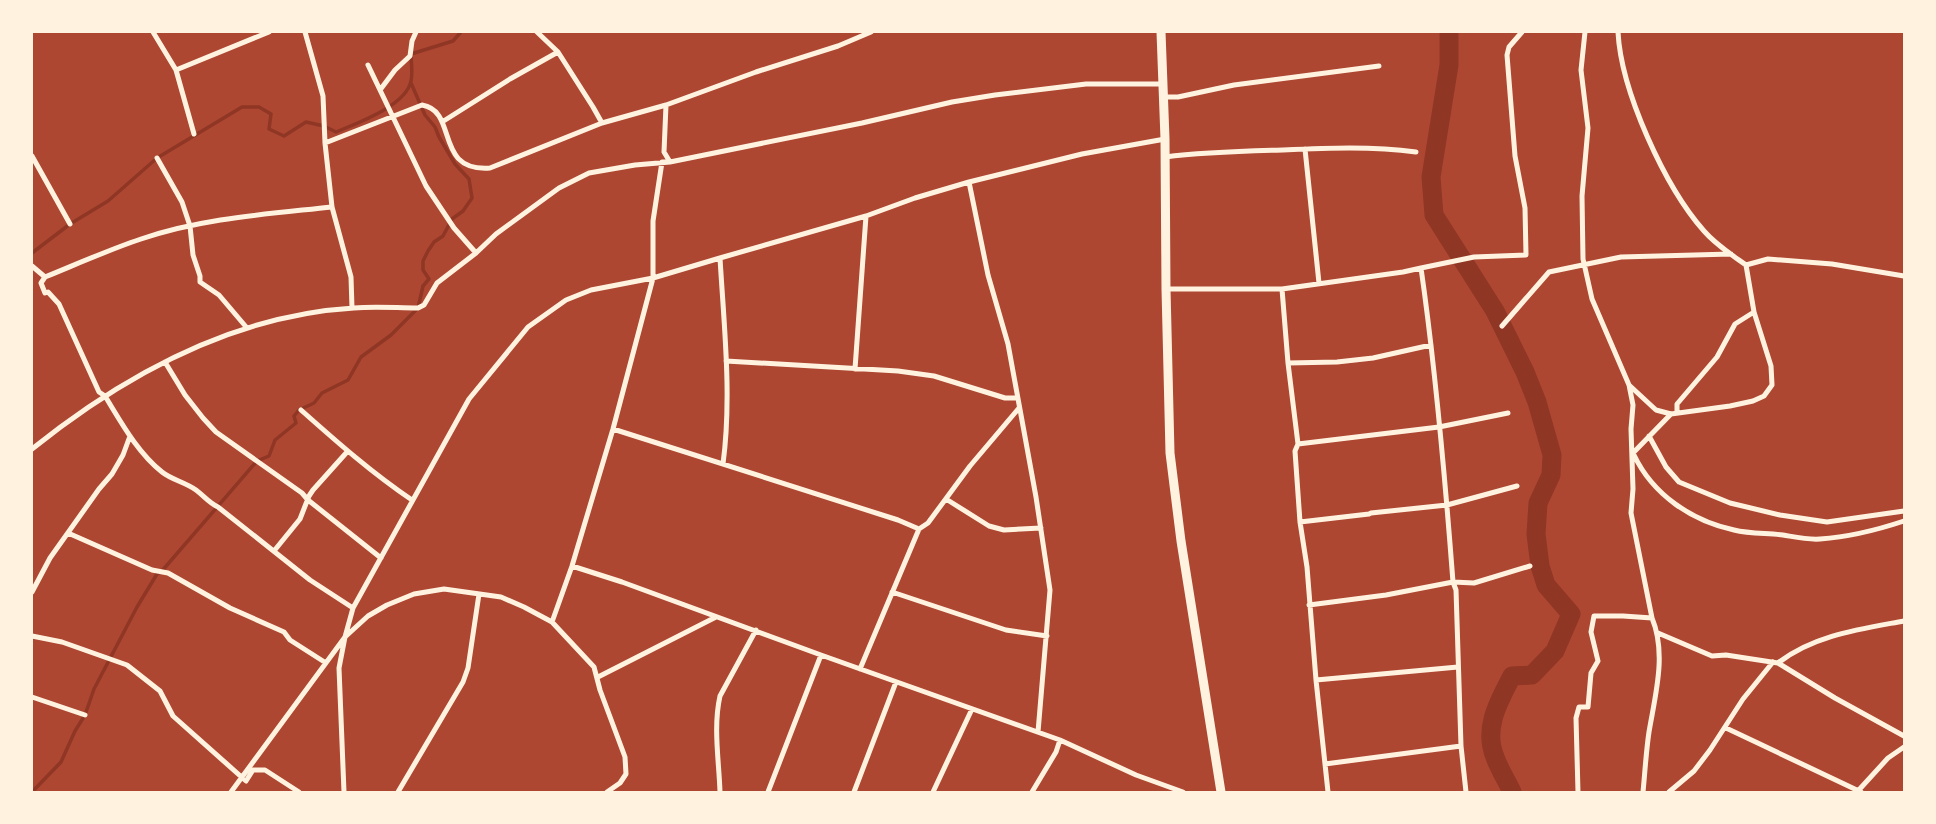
<svg xmlns="http://www.w3.org/2000/svg" width="1936" height="824" font-family="'Titillium Web',sans-serif">
  <style>
    .green { fill: #ae4732 }
    .lines { fill: none; stroke-linecap: round; stroke-linejoin: round }
    .stream { stroke: #8f3625; stroke-width: 3.5 }
    .river { stroke: #8f3625; stroke-width: 19 }
    .minor { stroke: #fff3e0; stroke-width: 5 }
    .trunk { stroke: #fff3e0; stroke-width: 9 }
  </style>
  <rect width="100%" height="100%" fill="#c8553d"/>
  <path class="green" d="M 32,32 L 1904,32 L 1904,792 L 32,792 Z"/>
  <g class="lines">
    <path class="stream" d="M 32,253 L 70,224 L 108,201 L 157,158 L 242,107 L 259,107 L 271,114 L 269,129 L 284,136 L 306,122 L 324,126 L 336,132 C 357,123 406,106 411,81 C 413,73 411,62 411,54 L 453,41 L 461,32
      M 32,792 L 61,762 L 75,731 L 85,715 L 94,689 L 137,607 L 157,574 L 161,572 L 257,461 L 269,456 L 275,440 L 296,423 L 294,416 L 299,410 L 314,403 L 322,393 L 348,380 L 361,357 L 391,335 L 418,308 L 423,286 L 429,279 L 423,270 L 423,261 L 428,251 L 434,242 L 443,236 L 452,219 L 463,211 L 472,198 L 469,179 L 455,164 L 439,137 L 435,127 L 425,115 L 411,83"/>
    <path class="river" d="M 1449,32 L 1449,65 L 1431,177 L 1434,215 L 1495,311 L 1525,372 L 1537,402 L 1552,455 L 1551,475 L 1538,503 L 1536,534 L 1540,566 L 1546,585 L 1571,614 L 1555,651 L 1532,675 L 1512,676 C 1499,701 1483,728 1495,757 C 1499,769 1507,781 1512,792"/>
    <path class="minor" d="M 153,32 L 176,70 L 194,134
      M 305,32 L 323,96 L 325,143 L 332,207 L 351,277 L 352,308
      M 537,32 L 558,52 L 593,107 L 602,123
      M 1585,32 L 1581,70 L 1588,128 L 1582,196 L 1583,259 L 1592,299 L 1629,385 L 1633,405 L 1631,429 L 1633,489 L 1631,513 L 1652,618 C 1667,654 1655,696 1649,732 C 1646,752 1645,772 1643,792
      M 1618,32 C 1621,91 1665,187 1704,231 C 1716,245 1732,255 1746,265 L 1768,259 L 1832,264 L 1904,276
      M 368,65 L 380,90 L 395,70 L 410,56 L 412,41 L 416,32
      M 176,70 L 269,32
      M 380,90 L 426,186 L 454,228 L 476,253
      M 1164,97 L 1178,97 L 1234,85 L 1379,66
      M 442,122 L 510,79 L 558,52
      M 325,143 L 422,105 C 459,111 433,172 490,168 L 602,123 L 666,105 L 756,72 L 838,46 L 871,32
      M 1305,149 L 1319,283
      M 32,156 L 70,224
      M 1165,157 C 1204,152 1243,151 1283,150 C 1327,148 1372,146 1416,152
      M 157,158 L 182,202 L 190,226 L 193,255 L 200,276 L 200,282 L 219,295 L 247,328
      M 969,182 L 988,275 L 1008,344 L 1036,497 L 1050,590 L 1038,732
      M 720,258 C 724,326 732,397 723,464
      M 32,266 L 45,277 C 77,264 108,250 141,239 C 202,218 268,214 332,207
      M 1421,268 L 1474,257 L 1526,255 L 1525,208 L 1515,156 L 1507,55 L 1509,47 L 1522,32
      M 45,277 L 41,283 L 45,293 L 48,292 L 59,304 L 99,392 L 105,396 C 121,422 137,452 162,472 C 172,480 185,482 196,490 C 204,496 209,503 218,507 L 310,580 L 353,608
      M 1166,289 L 1282,289 L 1403,272 L 1421,268 C 1436,372 1445,477 1453,582 L 1456,590 L 1461,746 L 1466,792
      M 1282,289 L 1288,363 L 1298,444 L 1295,451 L 1300,522 L 1307,567 L 1316,680 L 1328,792
      M 1502,326 L 1549,272 L 1621,257 L 1731,254
      M 726,361 L 898,371 L 934,376 L 1005,398 L 1017,398
      M 165,362 L 185,395 L 203,418 L 216,432 L 302,493 L 308,500 L 381,558
      M 1288,363 L 1337,362 L 1373,358 L 1431,345
      M 855,369 L 866,216
      M 1629,385 L 1656,410 L 1671,414 L 1730,406 L 1753,401 L 1764,396 L 1772,385 L 1771,366 L 1754,312 L 1746,265
      M 301,410 C 337,442 372,473 412,500
      M 1677,413 L 1677,404 L 1717,357 L 1735,324 L 1754,312
      M 613,429 L 898,520 L 919,529
      M 1649,436 L 1666,467 L 1679,482 L 1730,503 L 1780,515 L 1827,522 L 1904,511
      M 1298,444 L 1439,427 L 1508,413
      M 32,449 C 123,376 234,315 354,308 C 375,306 397,308 418,308 L 424,305 L 437,283 L 476,253 L 496,234 L 559,188 L 589,173 L 635,165 L 670,162 L 862,123 L 952,102 L 995,95 L 1086,84 L 1163,84
      M 1633,453 L 1671,414
      M 1634,455 C 1653,495 1692,521 1734,530 C 1750,534 1767,533 1783,535 C 1795,537 1808,540 1820,539 C 1849,537 1877,530 1904,521
      M 946,499 L 989,526 L 1004,530 L 1041,528
      M 1300,522 L 1369,514 L 1371,513 L 1447,505 L 1517,486
      M 68,533 L 152,570 L 168,573 L 230,608 L 284,632 L 290,640 L 326,663
      M 274,551 L 300,519 L 309,496 L 313,490 L 347,452
      M 572,566 L 622,582 L 821,655 L 1060,740 L 1136,775 L 1183,792
      M 32,592 L 50,558 L 99,489 L 112,474 L 123,455 L 130,436
      M 892,592 L 1006,630 L 1047,636
      M 1309,605 L 1386,595 L 1453,582 L 1474,583 L 1530,566
      M 552,622 L 572,566 L 613,429 L 653,278 L 653,221 L 662,162 L 670,162 L 664,152 L 666,105
      M 1658,633 L 1712,656 L 1726,655 L 1778,663 L 1835,698 L 1904,736
      M 32,636 L 62,642 L 127,665 L 160,691 L 173,716 L 246,781 L 253,770 L 265,770 L 299,792
      M 1778,663 C 1814,635 1861,629 1904,621
      M 860,669 L 919,529 L 928,523 L 970,466 L 1019,408
      M 598,677 L 716,617
      M 1316,680 L 1458,667
      M 32,697 L 85,715
      M 1726,728 L 1861,792
      M 1325,764 L 1461,746
      M 231,792 L 345,637 L 368,616 L 387,605 L 414,594 L 444,589 L 501,597 L 524,607 L 552,622 L 594,667 L 600,690 L 625,757 L 626,774 L 620,783 L 607,792
      M 344,792 L 339,668 L 345,637 L 353,608 L 469,399 L 528,327 L 566,300 L 591,290 L 653,278 L 720,258 L 866,216 L 915,198 L 969,182 L 1082,154 L 1165,139
      M 398,792 L 463,682 L 468,668 L 479,594
      M 720,792 C 719,761 713,727 720,696 L 756,630
      M 768,792 L 821,655
      M 854,792 L 896,682
      M 933,792 L 972,709
      M 1032,792 L 1056,752 L 1060,740
      M 1578,792 L 1576,718 L 1579,707 L 1588,707 L 1591,673 L 1598,661 L 1591,632 L 1594,616 L 1623,616 L 1652,618
      M 1669,792 L 1694,771 L 1710,750 L 1743,699 L 1773,662
      M 1857,792 L 1888,758 L 1904,747"/>
    <path class="trunk" d="M 1161,32 L 1165,139 L 1166,289 L 1170,453 L 1181,541 L 1221,792"/>
  </g>
  <rect width="1936" height="824" fill="none" stroke="#fff3e0" stroke-width="66"/>
</svg>
